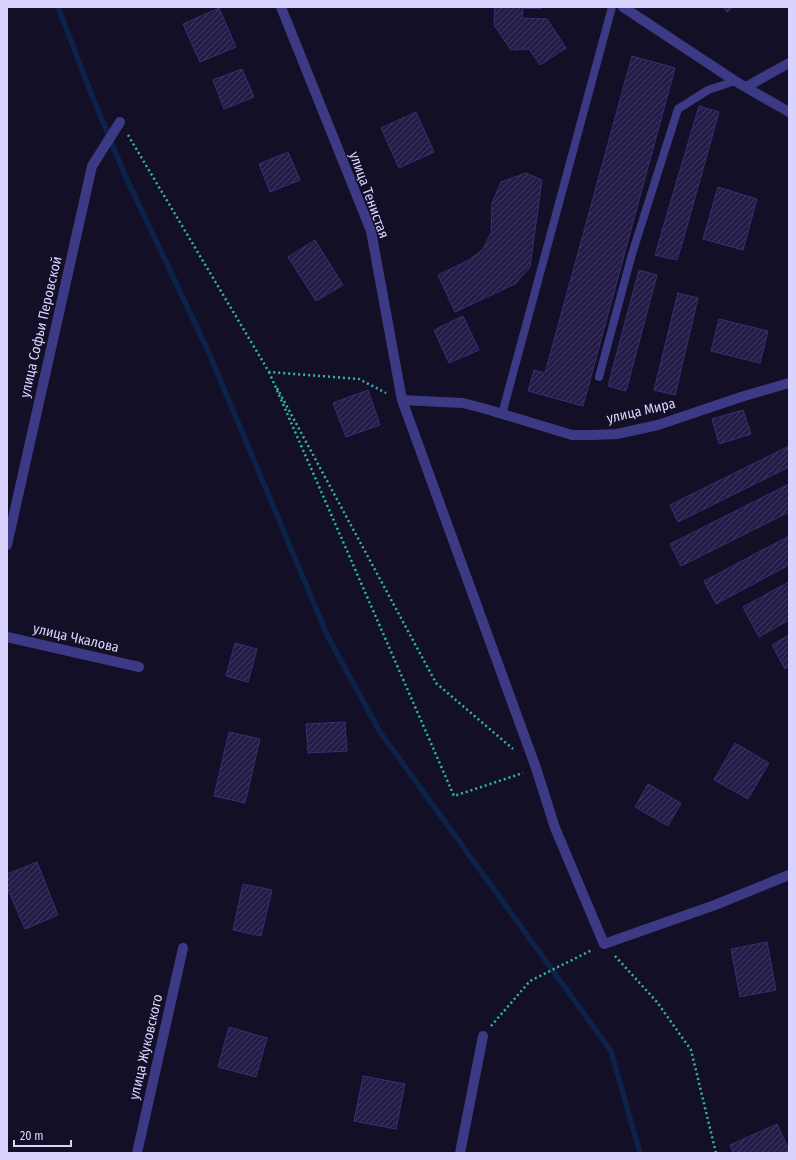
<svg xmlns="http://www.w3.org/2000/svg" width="796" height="1160" font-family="'Fira Sans Condensed',sans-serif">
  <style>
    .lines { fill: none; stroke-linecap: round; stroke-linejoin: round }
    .stream { stroke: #0c2248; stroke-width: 5.5 }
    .building { fill: url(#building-hatch); stroke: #3b2d73 }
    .path { stroke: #2fb8b0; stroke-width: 2.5; stroke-dasharray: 2 3; stroke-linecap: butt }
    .lane { stroke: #3d3a85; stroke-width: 8 }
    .street { stroke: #3d3a85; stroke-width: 10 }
    .labels { text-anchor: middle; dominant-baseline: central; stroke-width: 3; stroke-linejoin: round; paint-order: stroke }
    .street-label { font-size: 14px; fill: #d9d4ff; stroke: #130f26 }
  </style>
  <defs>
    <pattern id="building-hatch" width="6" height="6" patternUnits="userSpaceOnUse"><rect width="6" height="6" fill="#241b47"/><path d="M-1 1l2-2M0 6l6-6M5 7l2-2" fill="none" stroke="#433b63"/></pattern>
  </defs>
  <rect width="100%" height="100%" fill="#130f26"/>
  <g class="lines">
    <path class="stream" d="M 58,7 L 91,93 L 124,173 L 209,353 L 328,637 L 380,732 L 611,1051 L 640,1153"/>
  </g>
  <path class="building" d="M 495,7 L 541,7 L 541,9 L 523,8 L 522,18 L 547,19 L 566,48 L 540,65 L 529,49 L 511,50 L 494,25 Z
    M 723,7 L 733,7 L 727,12 Z
    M 219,8 L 236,47 L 200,62 L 183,24 Z
    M 632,56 L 675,68 L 583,406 L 528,391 L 534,370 L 545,373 Z
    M 242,69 L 254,97 L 224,109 L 213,80 Z
    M 699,106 L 719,112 L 682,244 L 677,260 L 655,255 Z
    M 416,112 L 434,152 L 399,168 L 381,128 Z
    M 288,152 L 300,180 L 270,192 L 259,164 Z
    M 526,173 L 542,180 L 530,267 L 515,284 L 455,312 L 438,275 L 469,260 L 483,249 L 491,233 L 492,203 L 501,182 Z
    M 718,187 L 757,199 L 743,250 L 703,239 Z
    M 315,240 L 343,285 L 316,301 L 288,257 Z
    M 639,270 L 657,275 L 626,391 L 608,386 Z
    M 678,293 L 698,298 L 675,395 L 654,390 Z
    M 463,316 L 479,350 L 449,363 L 434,330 Z
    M 719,319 L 768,331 L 760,363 L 711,351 Z
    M 368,390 L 380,425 L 346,437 L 333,403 Z
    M 743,410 L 751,434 L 719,444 L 712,419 Z
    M 789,446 L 789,467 L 678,522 L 670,505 Z
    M 789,484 L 789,512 L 681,566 L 670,544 Z
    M 789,536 L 789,565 L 716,604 L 704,581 Z
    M 789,582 L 789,620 L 759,637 L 743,607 Z
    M 789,635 L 789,666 L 785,669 L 772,645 Z
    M 235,643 L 257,649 L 248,682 L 226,676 Z
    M 345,722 L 347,751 L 308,753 L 306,724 Z
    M 229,732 L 260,739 L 245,803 L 214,796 Z
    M 735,743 L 769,763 L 748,799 L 714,780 Z
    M 648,784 L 681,803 L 668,826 L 635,807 Z
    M 37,862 L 58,915 L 25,929 L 7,887 L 7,874 Z
    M 243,884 L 272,890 L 261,936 L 233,930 Z
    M 767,942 L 776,990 L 740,997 L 731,949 Z
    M 229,1027 L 267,1038 L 256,1077 L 218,1067 Z
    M 363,1076 L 405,1084 L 396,1129 L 354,1121 Z
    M 777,1124 L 789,1150 L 789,1153 L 733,1153 L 730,1145 Z"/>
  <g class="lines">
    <path class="path" d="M 128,135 L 269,372 L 359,379 L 386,393
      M 269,372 L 454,796 L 523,773
      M 277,388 L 436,683 L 513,749
      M 615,956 L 657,1002 L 691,1050 L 716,1153
      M 491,1026 L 530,981 L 592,950"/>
    <path class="lane" d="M 599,377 L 632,254 L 678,109 L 708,90 L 735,81
      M 502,414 L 612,7"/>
    <path class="street" d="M 281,7 L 371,231 L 402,400 L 536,768 L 555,828 L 604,944 L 715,905 L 789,875
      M 623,7 L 735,81 L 789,112
      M 746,87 L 789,63
      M 402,400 L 463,403 L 486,409 L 572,435 L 593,435 L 617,434 L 658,425 L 741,397 L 789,383
      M 7,545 L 92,166 L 120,122
      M 7,637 L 139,667
      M 137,1153 L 183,948
      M 460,1153 L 483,1036"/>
  </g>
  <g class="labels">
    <g class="street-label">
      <text transform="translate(369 195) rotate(70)">улица Тенистая</text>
      <text transform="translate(41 327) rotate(-77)">улица Софьи Перовской</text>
      <text transform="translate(641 411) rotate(-13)">улица Мира</text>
      <text transform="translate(76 638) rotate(13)">улица Чкалова</text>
      <text transform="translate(146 1047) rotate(-77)">улица Жуковского</text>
    </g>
  </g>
  <rect width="796" height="1160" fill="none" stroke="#d9d4ff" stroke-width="16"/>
  <path d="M14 1140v6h57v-6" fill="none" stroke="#d9d4ff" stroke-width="2"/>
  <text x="20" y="1140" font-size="12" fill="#d9d4ff" stroke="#130f26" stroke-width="3" paint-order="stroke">20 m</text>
</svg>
